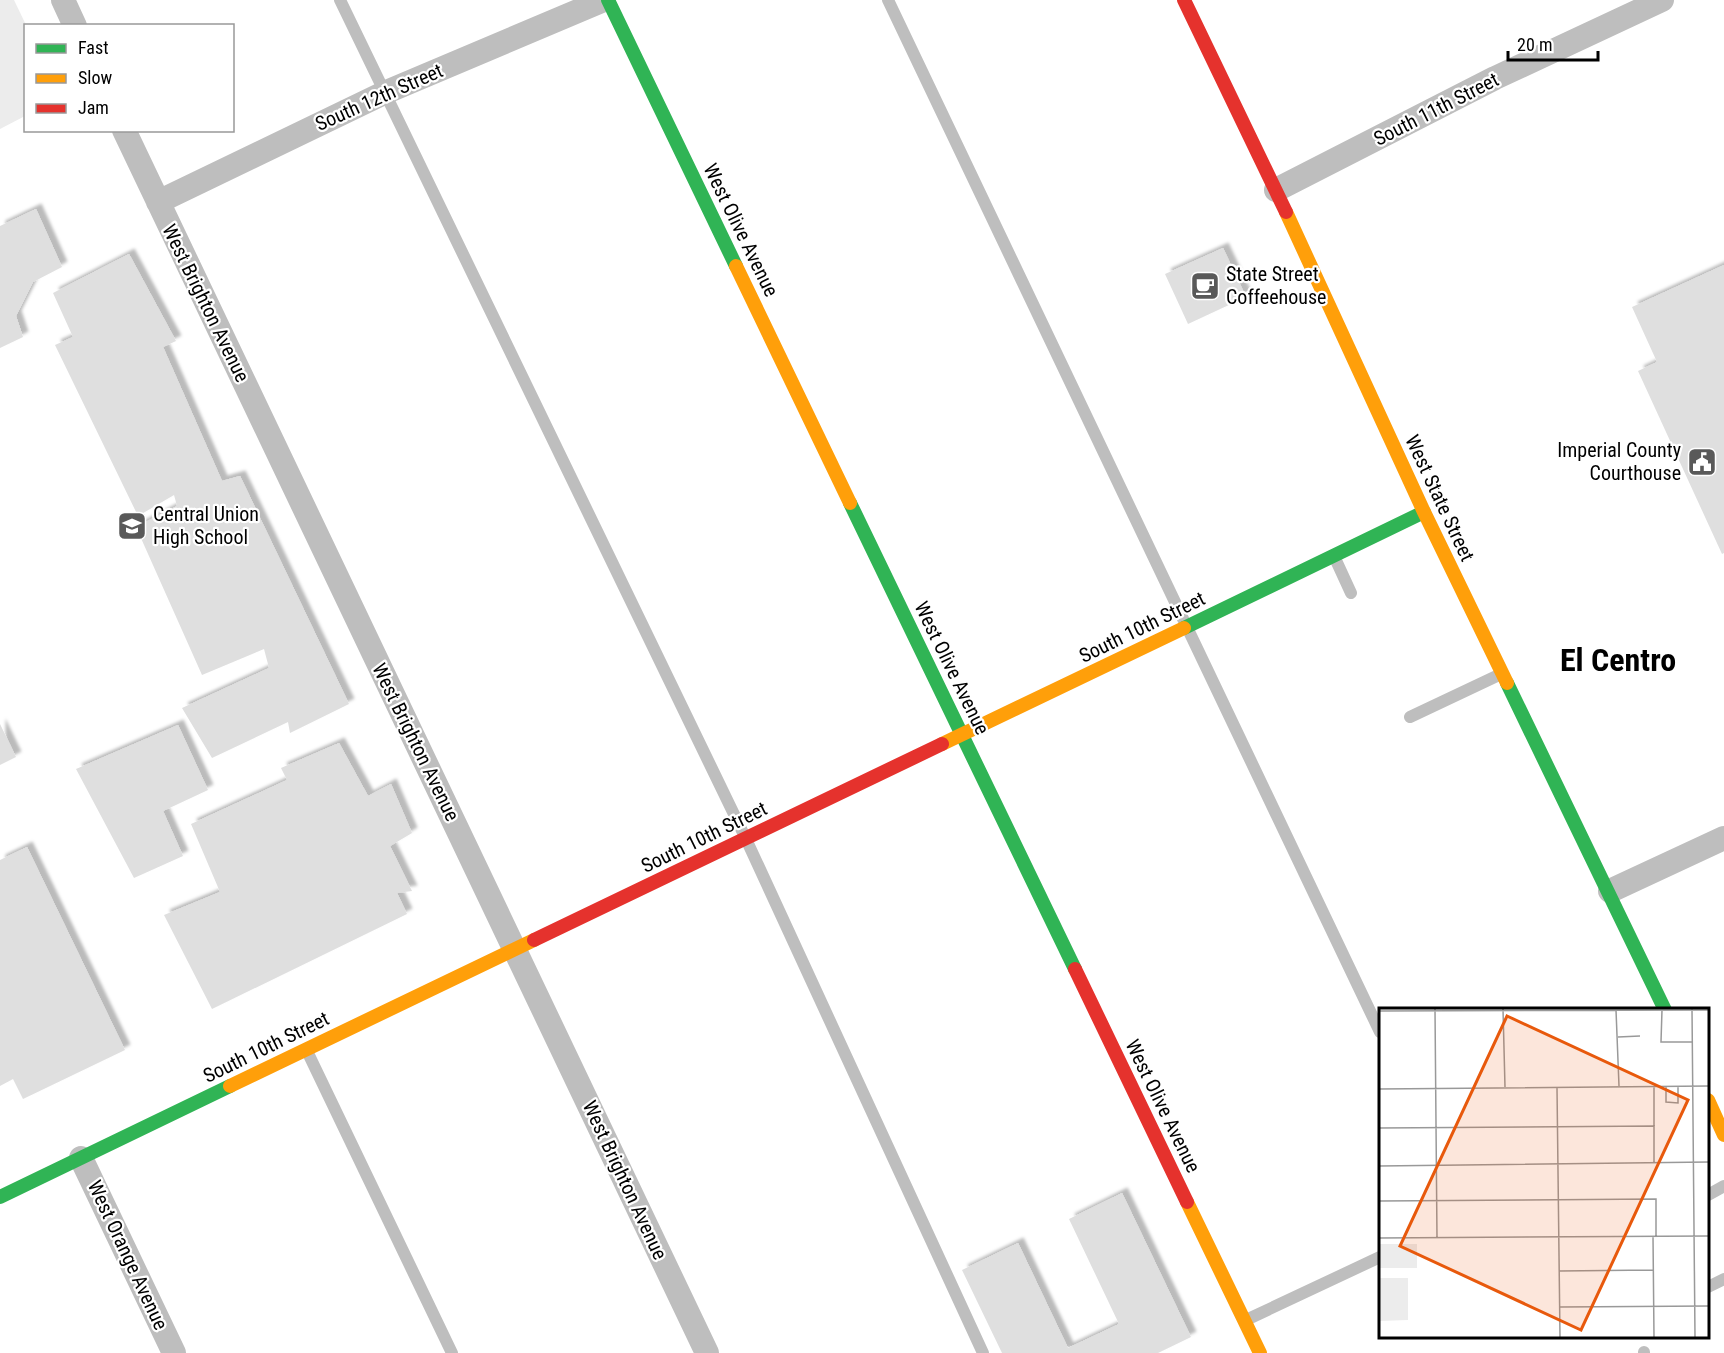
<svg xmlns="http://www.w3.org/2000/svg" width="1724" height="1353" font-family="'Roboto Condensed',sans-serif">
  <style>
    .green { fill: #ececec }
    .building { fill: #dfdfdf; filter: url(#shadow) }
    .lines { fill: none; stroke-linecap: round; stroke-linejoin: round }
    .lane { stroke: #bebebe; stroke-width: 12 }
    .street { stroke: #bebebe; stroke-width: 24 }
    .fast { stroke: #30b455; stroke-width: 14 }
    .slow { stroke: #ff9f0a; stroke-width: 14 }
    .jam { stroke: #e5322d; stroke-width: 14 }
    .labels { text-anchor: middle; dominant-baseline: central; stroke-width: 4.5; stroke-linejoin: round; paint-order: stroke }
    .street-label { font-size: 20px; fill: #000; stroke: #fff }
    .poi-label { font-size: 20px; fill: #000; stroke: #fff; text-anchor: start }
    .town-label { font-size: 32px; font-weight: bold; fill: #000; stroke: #fff }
    .inset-road { fill: none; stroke: #999; stroke-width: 1.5 }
    .view { fill: #e8590c; fill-opacity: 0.15; stroke: #e8590c; stroke-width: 3 }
    .inset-edge { fill: none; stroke: #000; stroke-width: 3 }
  </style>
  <defs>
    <filter id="shadow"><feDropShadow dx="5.5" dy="-5.5" stdDeviation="1.5" flood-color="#0004"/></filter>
  </defs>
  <rect width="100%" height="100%" fill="#fff"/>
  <path class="green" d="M 0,0 L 14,0 L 26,25 L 25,116 L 0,129 Z"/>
  <path class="building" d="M 36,209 L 62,267 L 33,282 L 16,316 L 23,337 L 0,348 L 0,226 Z
    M 1223,248 L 1246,297 L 1188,324 L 1165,274 Z
    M 129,254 L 176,341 L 163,347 L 222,481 L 240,476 L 349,704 L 290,733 L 288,722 L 212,758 L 182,708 L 269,668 L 264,649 L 202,675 L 136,527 L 177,506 L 174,495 L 138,516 L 55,345 L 73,337 L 53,293 Z
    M 1724,265 L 1724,553 L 1722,554 L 1638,371 L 1657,362 L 1632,307 Z
    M 0,724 L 16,757 L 0,765 Z
    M 178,725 L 208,790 L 163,811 L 183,856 L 134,878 L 76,769 Z
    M 339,743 L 368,796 L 391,784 L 412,833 L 390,846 L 412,891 L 397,893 L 407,914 L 212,1009 L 164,915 L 220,892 L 191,824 L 287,780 L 281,768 Z
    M 27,847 L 125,1050 L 23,1099 L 13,1079 L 0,1086 L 0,860 Z
    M 1122,1193 L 1191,1337 L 1158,1353 L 1002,1353 L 962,1270 L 1018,1243 L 1068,1348 L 1119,1324 L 1069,1219 Z"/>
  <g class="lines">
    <path class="lane" d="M 340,0 L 746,839 L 983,1353
      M 888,0 L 1380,1032
      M 1334,556 L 1351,593
      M 1410,717 L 1501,674
      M 307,1051 L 452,1353
      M 1708,1195 L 1724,1186
      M 1708,1287 L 1724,1279
      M 1246,1320 L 1380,1257
      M 1644,1352 L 1644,1353"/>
    <path class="street" d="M 63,0 L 75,26
      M 124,130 L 707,1353
      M 1276,190 L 1495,78 L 1662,0
      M 158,202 L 384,93 L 604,0
      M 1610,891 L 1724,838
      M 81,1158 L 174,1353"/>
    <path class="fast" d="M 608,0 L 736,266
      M 850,503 L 1075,969
      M 1184,628 L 1424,512
      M 1507,683 L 1665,1010
      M 0,1197 L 230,1086"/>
    <path class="slow" d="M 1286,212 L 1424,512 L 1507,683
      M 736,266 L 850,503
      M 942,744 L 1184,628
      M 230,1086 L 534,940
      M 1708,1100 L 1724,1135
      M 1187,1202 L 1260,1353"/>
    <path class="jam" d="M 1184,0 L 1286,212
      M 534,940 L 942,744
      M 1075,969 L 1187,1202"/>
  </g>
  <defs>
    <g id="cafe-square" transform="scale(1.5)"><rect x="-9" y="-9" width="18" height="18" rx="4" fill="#595959" stroke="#fff"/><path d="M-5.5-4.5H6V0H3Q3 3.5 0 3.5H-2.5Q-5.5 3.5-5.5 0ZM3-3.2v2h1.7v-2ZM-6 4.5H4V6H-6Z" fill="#fff"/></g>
    <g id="civic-square" transform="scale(1.5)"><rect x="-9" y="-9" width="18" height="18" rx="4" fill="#595959" stroke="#fff"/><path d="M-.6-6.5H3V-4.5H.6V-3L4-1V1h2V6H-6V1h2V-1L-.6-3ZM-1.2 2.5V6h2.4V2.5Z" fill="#fff"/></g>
    <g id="school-square" transform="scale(1.5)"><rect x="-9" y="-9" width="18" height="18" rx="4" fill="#595959" stroke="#fff"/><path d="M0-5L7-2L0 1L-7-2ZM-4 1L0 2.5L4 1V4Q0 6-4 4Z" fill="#fff"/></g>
  </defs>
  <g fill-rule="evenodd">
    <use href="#cafe-square" x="1205" y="286"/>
    <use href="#civic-square" x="1702" y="462"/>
    <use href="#school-square" x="132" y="526"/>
  </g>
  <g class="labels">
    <g class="street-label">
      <text transform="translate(379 97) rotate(-24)">South 12th Street</text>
      <text transform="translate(1436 109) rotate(-27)">South 11th Street</text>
      <text transform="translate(741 230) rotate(64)">West Olive Avenue</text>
      <text transform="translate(206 303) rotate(64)">West Brighton Avenue</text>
      <text transform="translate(1440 498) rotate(65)">West State Street</text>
      <text transform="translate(1142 627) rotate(-26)">South 10th Street</text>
      <text transform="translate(952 668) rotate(64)">West Olive Avenue</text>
      <text transform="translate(416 742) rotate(64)">West Brighton Avenue</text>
      <text transform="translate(704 837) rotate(-26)">South 10th Street</text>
      <text transform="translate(266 1047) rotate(-26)">South 10th Street</text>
      <text transform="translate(1163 1106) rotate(64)">West Olive Avenue</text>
      <text transform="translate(625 1180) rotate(65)">West Brighton Avenue</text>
      <text transform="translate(128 1255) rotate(65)">West Orange Avenue</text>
    </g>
    <g class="poi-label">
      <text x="1226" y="274">State Street<tspan x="1226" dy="23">Coffeehouse</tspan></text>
      <text x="1681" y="450" text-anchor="end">Imperial County<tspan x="1681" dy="23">Courthouse</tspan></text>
      <text x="153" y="514">Central Union<tspan x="153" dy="23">High School</tspan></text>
    </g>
    <g class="town-label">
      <text x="1618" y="660">El Centro</text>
    </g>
  </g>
  <g transform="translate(1379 1008)">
    <rect width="330" height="330" fill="#fff"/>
    <path d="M 0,236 L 38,236 L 38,260 L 0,260 ZM 0,270 L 29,270 L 29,312 L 0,313 Z" fill="#ececec"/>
    <path class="inset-road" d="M 56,1 L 58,230M 124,1 L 126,79M 313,1 L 316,329M 237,2 L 240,78M 283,2 L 282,34 L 313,34M 0,3 L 330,2M 239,29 L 261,28M 287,78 L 287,94 L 299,95 L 299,78M 178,80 L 181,329M 0,81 L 330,78M 275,118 L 275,78M 0,120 L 275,118 L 275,154M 0,158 L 330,154M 0,193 L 277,191 L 277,228M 274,228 L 275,329M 0,230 L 330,228M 180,263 L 274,262M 181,299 L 330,298"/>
    <path class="view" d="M 128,8 L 309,92 L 202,322 L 21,238 Z"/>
    <rect width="330" height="330" class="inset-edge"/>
  </g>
  <rect x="24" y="24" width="210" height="108" fill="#ffffff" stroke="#999999" stroke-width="1.5"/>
  <rect x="36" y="44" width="30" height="9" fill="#30b455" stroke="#999999" stroke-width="1.5"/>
  <text x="78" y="54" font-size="18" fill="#000000">Fast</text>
  <rect x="36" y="74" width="30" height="9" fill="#ff9f0a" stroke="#999999" stroke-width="1.5"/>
  <text x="78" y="84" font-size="18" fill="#000000">Slow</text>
  <rect x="36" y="104" width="30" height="9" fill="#e5322d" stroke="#999999" stroke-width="1.5"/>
  <text x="78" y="114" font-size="18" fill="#000000">Jam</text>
  <path d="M1508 51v9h90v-9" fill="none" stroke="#000000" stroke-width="3"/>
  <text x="1517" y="51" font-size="18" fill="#000000" stroke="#ffffff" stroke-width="4.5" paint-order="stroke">20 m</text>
</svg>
